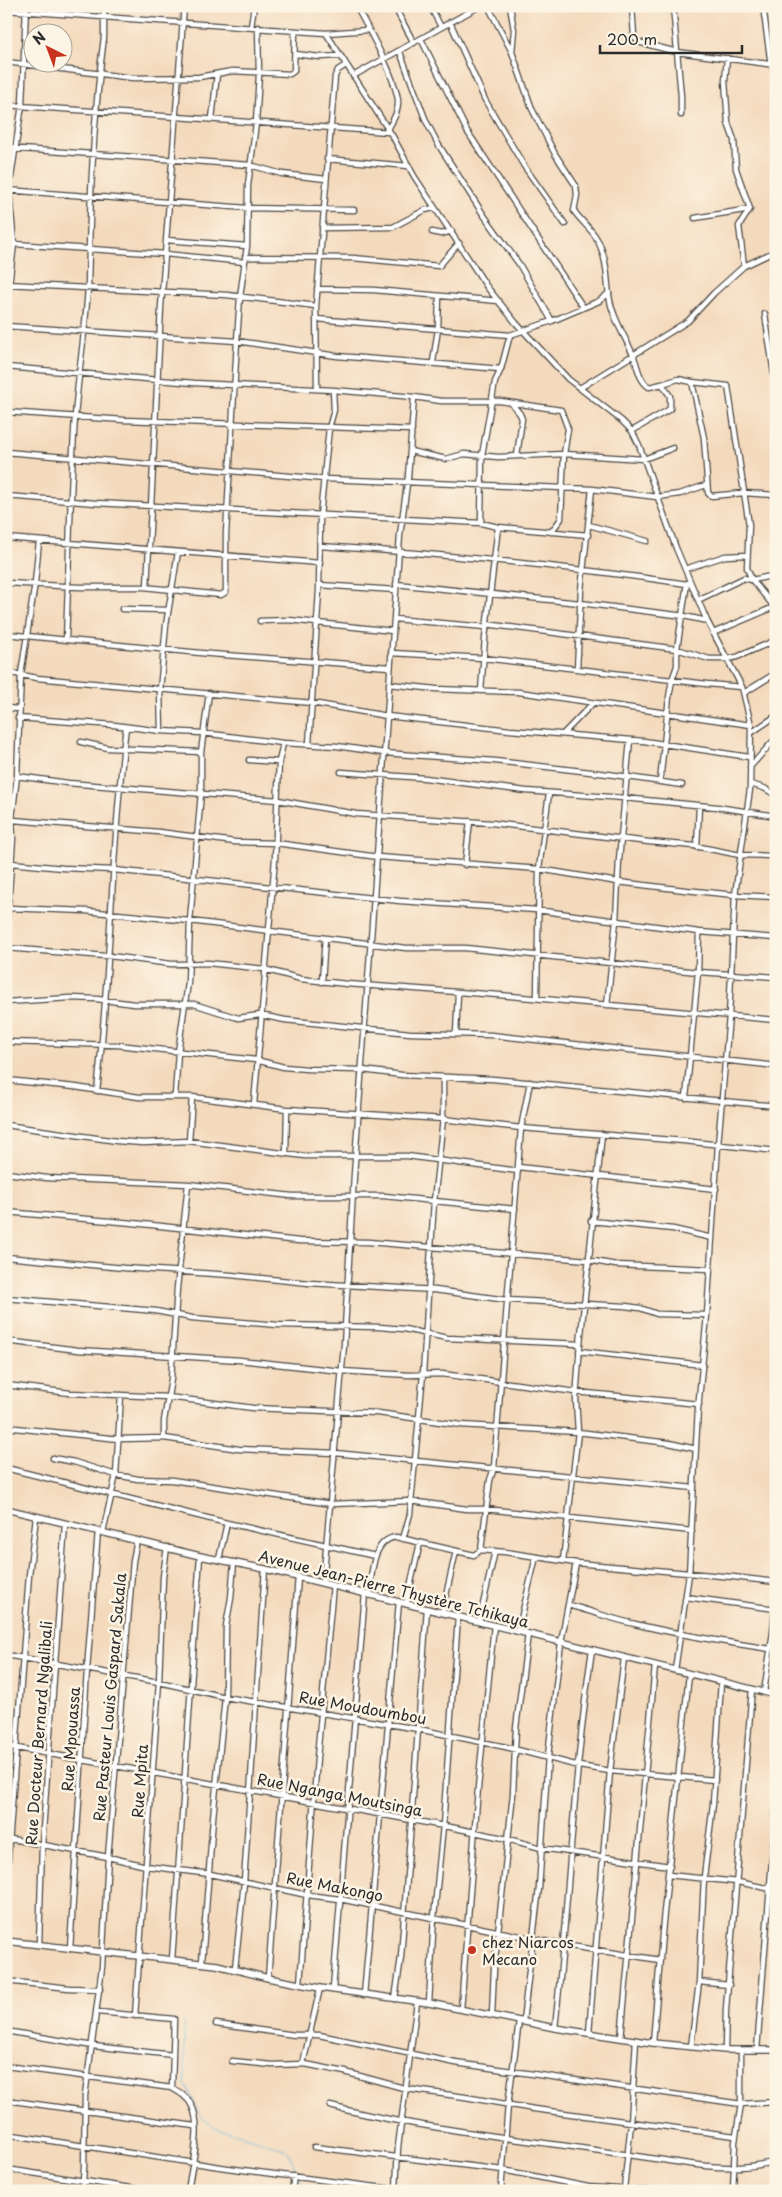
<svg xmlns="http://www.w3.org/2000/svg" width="782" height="2197" font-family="'Playpen Sans',sans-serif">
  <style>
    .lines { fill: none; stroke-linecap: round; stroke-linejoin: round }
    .stream { stroke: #5eb2da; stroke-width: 1 }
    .minor-casing { stroke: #494541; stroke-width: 7 }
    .tertiary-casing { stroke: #494541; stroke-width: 8 }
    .minor { stroke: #fff; stroke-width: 4.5 }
    .tertiary { stroke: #fff; stroke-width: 5.5 }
    .poi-dot { fill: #c8321e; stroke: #fcf5e5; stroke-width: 2 }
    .labels { text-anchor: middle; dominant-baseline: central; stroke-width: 5; stroke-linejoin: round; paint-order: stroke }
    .street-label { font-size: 15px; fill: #2b2b2b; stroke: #fcf5e5 }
    .poi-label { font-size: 15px; fill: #2b2b2b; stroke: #fcf5e5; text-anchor: start }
  </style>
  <rect width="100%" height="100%" fill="#fcf5e5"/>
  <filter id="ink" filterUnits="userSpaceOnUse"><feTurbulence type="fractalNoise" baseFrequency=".02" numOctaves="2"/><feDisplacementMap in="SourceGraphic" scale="10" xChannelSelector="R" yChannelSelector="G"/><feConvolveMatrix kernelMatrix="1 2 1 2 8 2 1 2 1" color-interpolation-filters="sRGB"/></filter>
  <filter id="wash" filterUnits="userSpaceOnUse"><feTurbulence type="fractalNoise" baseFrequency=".0096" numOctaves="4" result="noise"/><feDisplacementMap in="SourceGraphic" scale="20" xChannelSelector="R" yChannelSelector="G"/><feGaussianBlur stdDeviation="1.12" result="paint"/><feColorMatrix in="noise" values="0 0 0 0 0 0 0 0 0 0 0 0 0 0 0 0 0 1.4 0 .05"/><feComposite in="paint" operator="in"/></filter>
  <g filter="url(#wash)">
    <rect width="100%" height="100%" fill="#f4dabd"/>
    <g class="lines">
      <path class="stream" d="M 184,2023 L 185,2083 L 201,2117 L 217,2129 L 255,2139 L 287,2150 L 299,2176
        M 301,2179 L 306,2191"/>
    </g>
  </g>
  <g filter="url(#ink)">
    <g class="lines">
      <g class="minor-casing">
        <path id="minor" d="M 356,6 C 369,30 394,74 398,100 C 399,111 393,120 388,129
          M 394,6 L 414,43
          M 430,6 L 441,27
          M 488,6 L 512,52 L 532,109 L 555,154 L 576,186 L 577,195 L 574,211 C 583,224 596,232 601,248 C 609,268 606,281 610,301 C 614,321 626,338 634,357 C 638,368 639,380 649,387 L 662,384 L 670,396 L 670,409 L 632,431
          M 510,6 L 514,30 L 512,52
          M 632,6 L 634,36 L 638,42 L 677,52 L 776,65
          M 673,6 L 681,96 L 681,115
          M 763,6 L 771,65
          M 6,10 L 326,33 L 368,30
          M 450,22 L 485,100 L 524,166 L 565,224
          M 251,27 L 254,6
          M 326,33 L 393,137 L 414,176 L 487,287 L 516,323 L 568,379 L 622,421 L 632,431 L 639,445 L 676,548 L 707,621 L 742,687 L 751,725 L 750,789 L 735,895 L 729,1016 L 718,1145 L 707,1315 L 698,1409 L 689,1574 L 675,1670
          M 421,39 L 467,131 L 583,307
          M 400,52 L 426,121 L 438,144 L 483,214 L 519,264 L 552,321
          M 295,54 L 320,57 L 340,56
          M 727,58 L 725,81 L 728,123 L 734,140 L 736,169 L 750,209 L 739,226 L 744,266
          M 6,62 L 133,78 L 199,77 L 232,71 L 290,74 L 294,71 L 295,31
          M 353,76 L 480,6
          M 6,105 L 389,132
          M 212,119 L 217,74
          M 6,148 L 250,165 L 282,174 L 326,179
          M 327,159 L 409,166
          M 6,190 L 247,208 L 354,210
          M 695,218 L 750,209
          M 322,228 L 393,227 L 425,210 L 434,208
          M 432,232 L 441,234 L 452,231
          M 6,240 L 14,244 L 165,254 L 245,262
          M 166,240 L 247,246
          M 245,257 L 353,258 L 439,266 L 459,243
          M 6,284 L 227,295 L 316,306
          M 317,289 L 374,290 L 499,301
          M 6,309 L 14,244 L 9,190 L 22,105 L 26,6
          M 765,314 L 776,388
          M 316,319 L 510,335
          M 6,326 L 237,341 L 337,356 L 501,369
          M 433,362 L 438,329 L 439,296
          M 6,367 L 194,383 L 333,390 L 414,397 L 441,401 L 500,401 L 561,410 L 568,429 L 564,454 L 561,519 L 551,532
          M 662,384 L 678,379 L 692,382
          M 317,388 L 316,306 L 335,76 L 338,70 L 346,65
          M 580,388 L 688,321 L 714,293 L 744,266 L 776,251
          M 512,404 L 520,414 L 522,419 L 517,456
          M 6,412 L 124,420 L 412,430
          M 410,451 L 446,459 L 464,454 L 498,457 L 564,454 L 644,459 L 673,448
          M 6,452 L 325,479 L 592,489 L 657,497 L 680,494 L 706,485
          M 776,495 L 744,493 L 711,496 L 708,493 L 704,438 L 692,382 L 728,386 L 749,525 L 747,568 L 752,580 L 776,609
          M 6,496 L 96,503 L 481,523 L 498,527 L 485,638 L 481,691
          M 481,523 L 482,455 L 495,382 L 501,369 L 510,335 L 552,321 L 599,301 L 609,293
          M 589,525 L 647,541
          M 498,527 L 588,535
          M 6,538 L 320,563
          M 320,546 C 443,554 565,566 687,584
          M 685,569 L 725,556 L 747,555
          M 6,583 L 80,587 L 144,587 L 221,595 L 226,592 L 226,534 L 237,341 L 240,297 L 247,246 L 248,185 L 256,123 L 259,75 L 258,27
          M 396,584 L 580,603 L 684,616 L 707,621
          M 319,585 L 396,590
          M 147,587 L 161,307 L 184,6
          M 698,600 L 744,578 L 752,580 L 776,575
          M 122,609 L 168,610
          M 394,619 L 486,627
          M 260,621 L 289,620 L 393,631
          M 486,624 L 677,649 L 709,659 L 728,659 L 737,657 L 776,640
          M 713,633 L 774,607
          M 6,634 L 211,654 L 390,667
          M 66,640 C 69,565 70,491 75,417 C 78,373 86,329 88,286 C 90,203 93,119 104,37 L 104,6
          M 391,653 L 483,658 L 707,684 L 742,687
          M 577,669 L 581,590 L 592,489
          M 6,672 L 37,678 L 312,703 L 387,716 L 510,730 L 644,741 L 749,757
          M 389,684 L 436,689 L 519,692 L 751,725
          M 744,693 L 776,673
          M 6,708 L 18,709
          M 18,718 L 114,725 L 161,731 L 203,733 L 283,743 L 337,746 L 384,753 L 495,761 L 608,774 L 682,785
          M 161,731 L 160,690 L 166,625 L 178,552
          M 751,733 L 776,716
          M 563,734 L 593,703
          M 81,742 L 108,748 L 201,752
          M 309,744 L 319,591 L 320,516 L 329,428 L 334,410 L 333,390
          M 249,760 L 279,762
          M 750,767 L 776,738
          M 341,772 L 425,778 L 526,791 L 624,798 L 717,807 L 776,816
          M 17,776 L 68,783 L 278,800 L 356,814 L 492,823 L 649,842 L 695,846 L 740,855 L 776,856
          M 660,782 L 669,697 L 672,680 L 677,666 L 677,649 L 687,583
          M 750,784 L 764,788 L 776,795
          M 13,820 L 159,832 L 235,842 L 276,843 L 378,857 L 539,869 L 618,882 L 685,890 L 735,895 L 776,897
          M 697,847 L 699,806
          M 11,863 L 63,868 L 114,870 L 400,901 L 537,910 L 699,932 L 776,938
          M 465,865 L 470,821
          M 7,908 L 86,911 L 190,921 L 406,948 L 465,948 L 698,972 L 776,977
          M 6,932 L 13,839 L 12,818 L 17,776 L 21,674 L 35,583 L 39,541
          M 6,948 L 118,957 L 171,964 L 208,963 L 264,969 L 301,979 L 347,984 L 499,995 L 776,1020
          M 322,982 L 325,938
          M 537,998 L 539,869 L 549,793
          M 6,1002 L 70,998 L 97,999 L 134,1004 L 194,1004 L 238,1018 L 260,1015 L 285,1020 L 410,1033 L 491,1035 L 776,1066
          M 607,1005 L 616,921 L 619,860 L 630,740
          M 456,1034 L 458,993
          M 6,1042 L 118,1045 L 256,1060 L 284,1067 L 307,1069 L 363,1070 L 402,1075 L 493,1079 L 776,1106
          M 6,1080 L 75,1087 L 139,1097 L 192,1097 L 287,1109 L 443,1119 L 521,1128 L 684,1141 L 776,1151
          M 97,1091 C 111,970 111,847 126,727
          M 175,1096 L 178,1052 L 188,983 L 190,921 L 201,793 L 201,752 L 209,693
          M 686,1098 L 698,972 L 699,932
          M 254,1104 L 275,859 L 279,762 L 283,743
          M 6,1125 L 117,1141 L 143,1143 L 189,1141 L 305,1156 L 407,1156 L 518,1171
          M 189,1141 L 192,1097
          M 286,1154 L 287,1109
          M 518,1167 L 716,1189
          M 6,1173 L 47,1178 L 188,1184 L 292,1196 L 384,1196 L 515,1209
          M 6,1212 L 133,1223 L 299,1241 L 368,1242 L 588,1260 L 616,1265 L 710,1269
          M 591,1221 L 673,1229 L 712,1238
          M 6,1257 L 124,1268 L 231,1275 L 309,1283 L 435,1290 L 507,1300 L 625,1306 L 640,1308 L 657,1314 L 707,1315
          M 6,1298 L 156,1311 L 192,1318 L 278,1325 L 379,1327 L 404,1329 L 447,1338 L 580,1344
          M 6,1341 L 78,1350 L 240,1360 L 341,1371 L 409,1375 L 442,1374 L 576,1392 L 699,1404
          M 579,1351 L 703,1365
          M 6,1385 L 70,1393 L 168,1397 L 253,1408 L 378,1413 L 461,1425 L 578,1432 L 669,1443 L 696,1449
          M 6,1427 L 119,1439 L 164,1438 L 239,1449 L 335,1453 L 694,1488
          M 164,1438 L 164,1421 L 171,1379 L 177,1288 L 188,1184
          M 53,1458 L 74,1462 L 116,1475 L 138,1479 L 172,1480 L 331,1504 L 411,1501 L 467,1509 L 486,1509 L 692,1531
          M 6,1468 L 227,1523 L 375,1556
          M 103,1532 L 116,1475 L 121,1395
          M 403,1539 L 410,1514 L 423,1374 L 434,1201 L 443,1119 L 443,1077
          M 481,1550 L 490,1480 L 494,1468 L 521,1128 L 530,1082
          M 219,1559 L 227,1523
          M 563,1561 L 578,1432 L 576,1399 L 580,1344 L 602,1134
          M 323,1583 L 344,1345 L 354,1175 L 400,535 L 408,477 L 414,397
          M 369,1595 C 372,1576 371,1540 396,1537 L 474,1555 L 481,1550 L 505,1552 L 576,1563 L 733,1577 L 776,1582
          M 686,1597 L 776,1609
          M 406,1604 L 420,1543
          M 568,1605 C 591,1611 612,1619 635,1624 C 679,1635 725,1642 770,1649
          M 442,1613 L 456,1551
          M 479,1622 L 495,1551
          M 518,1631 L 536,1557
          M 6,1655 L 159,1682 L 225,1697 L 418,1729 L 506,1747 L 579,1766 L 610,1771 L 715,1780
          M 764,1692 L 773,1632 L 776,1596
          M 6,1746 L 455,1828 L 508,1839 L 541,1848 L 670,1866
          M 6,1838 L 108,1857 L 146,1866 L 210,1874 L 307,1895 L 340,1899 L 564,1945 L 660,1960
          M 668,1875 L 738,1882 L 776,1890
          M 6,1885 L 29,1575 L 36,1517
          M 39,1945 L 42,1845 L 65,1524
          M 70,1949 L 87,1670 L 98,1531
          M 172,1960 L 200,1556
          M 202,1962 L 213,1818 L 225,1697 L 226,1626 L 231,1598 L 234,1562
          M 235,1969 L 244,1882 L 265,1569
          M 268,1978 L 298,1577
          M 6,1981 L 69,1988 L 100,1989
          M 699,1982 L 729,1985
          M 300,1984 L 317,1758 L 333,1585
          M 333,1989 L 365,1593
          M 364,1995 L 399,1602
          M 395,1999 L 401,1957 L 427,1609
          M 429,2003 L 434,1917 L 443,1826 L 458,1617
          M 461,2009 L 478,1788 L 494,1625
          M 98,2012 L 174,2019 L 172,2088
          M 492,2015 L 494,1969 L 513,1794 L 516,1728 L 528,1634
          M 135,2016 L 159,1682 L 163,1577 L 167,1547
          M 523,2021 L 539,1888 L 548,1756 L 561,1642 L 576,1563
          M 216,2024 L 295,2035 L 319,2035 L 456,2063 L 741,2104 L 776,2102
          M 555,2028 C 569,1902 573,1775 592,1650
          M 6,2031 L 93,2046 L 173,2055
          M 589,2033 L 610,1771 L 624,1658
          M 621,2038 L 655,1666
          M 653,2043 L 663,1922 L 689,1674
          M 691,2047 L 699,1982 L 704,1877 L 713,1804 L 721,1682
          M 725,2050 L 726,2009 L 752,1689
          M 757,2050 L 776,1810
          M 232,2061 L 272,2065 L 305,2064 L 345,2072 L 407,2089 L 465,2097 L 534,2109 L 735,2136
          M 303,2064 L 320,1988
          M 6,2066 L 172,2088 C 179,2092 188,2097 192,2106 C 203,2129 191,2167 188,2191
          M 6,2100 L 195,2126
          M 330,2106 C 396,2123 461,2131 528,2141 C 571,2146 613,2153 656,2159 C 697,2165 735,2173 776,2161
          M 6,2134 L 227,2168 L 408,2191
          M 314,2147 L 503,2170 L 588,2187 L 650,2191
          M 6,2169 L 150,2191
          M 396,2189 L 398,2147 L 417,2002
          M 624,2189 L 631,2123 L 636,2040
          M 82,2191 L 84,2168 L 85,2096 L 102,1967 L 108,1857 L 133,1561 L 137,1540
          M 292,2191 L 294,2176
          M 501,2191 L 508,2105 L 519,2021
          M 733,2191 L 735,2142 L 741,2104 L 741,2051"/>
      </g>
      <g class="tertiary-casing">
        <path id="tertiary" d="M 6,1509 L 200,1556 L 265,1569 L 776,1695
          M 6,1941 L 217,1965 L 268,1978 L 320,1988 L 429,2003 L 555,2028 L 653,2043 L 725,2050 L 776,2050"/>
      </g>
      <use href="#minor" class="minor"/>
      <use href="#tertiary" class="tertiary"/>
    </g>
  </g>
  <circle class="poi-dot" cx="472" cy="1950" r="5"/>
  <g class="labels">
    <g class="street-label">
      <text transform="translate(394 1588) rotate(14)">Avenue Jean-Pierre Thystère Tchikaya</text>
      <text transform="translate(109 1697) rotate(-85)">Rue Pasteur Louis Gaspard Sakala</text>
      <text transform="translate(363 1707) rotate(10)">Rue Moudoumbou</text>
      <text transform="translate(38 1733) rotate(-86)">Rue Docteur Bernard Ngalibali</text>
      <text transform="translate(70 1739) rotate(-86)">Rue Mpouassa</text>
      <text transform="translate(139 1781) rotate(-86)">Rue Mpita</text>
      <text transform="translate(340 1794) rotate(11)">Rue Nganga Moutsinga</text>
      <text transform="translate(335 1886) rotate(11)">Rue Makongo</text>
    </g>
    <g class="poi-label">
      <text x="482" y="1941">chez Niarcos<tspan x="482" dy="17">Mecano</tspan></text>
    </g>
  </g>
  <rect width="782" height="2197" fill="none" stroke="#fcf5e5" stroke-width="25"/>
  <g transform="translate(48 48) rotate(318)"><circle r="24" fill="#fcf5e5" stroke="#a8a49b"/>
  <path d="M0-4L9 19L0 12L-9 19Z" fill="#c8321e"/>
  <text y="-8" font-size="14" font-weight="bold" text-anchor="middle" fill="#2b2b2b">N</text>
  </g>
  <path d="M600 45v8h142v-8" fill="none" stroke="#2b2b2b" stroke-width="2.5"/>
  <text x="607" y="45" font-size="15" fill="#2b2b2b" stroke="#fcf5e5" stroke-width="4" paint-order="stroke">200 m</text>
</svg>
